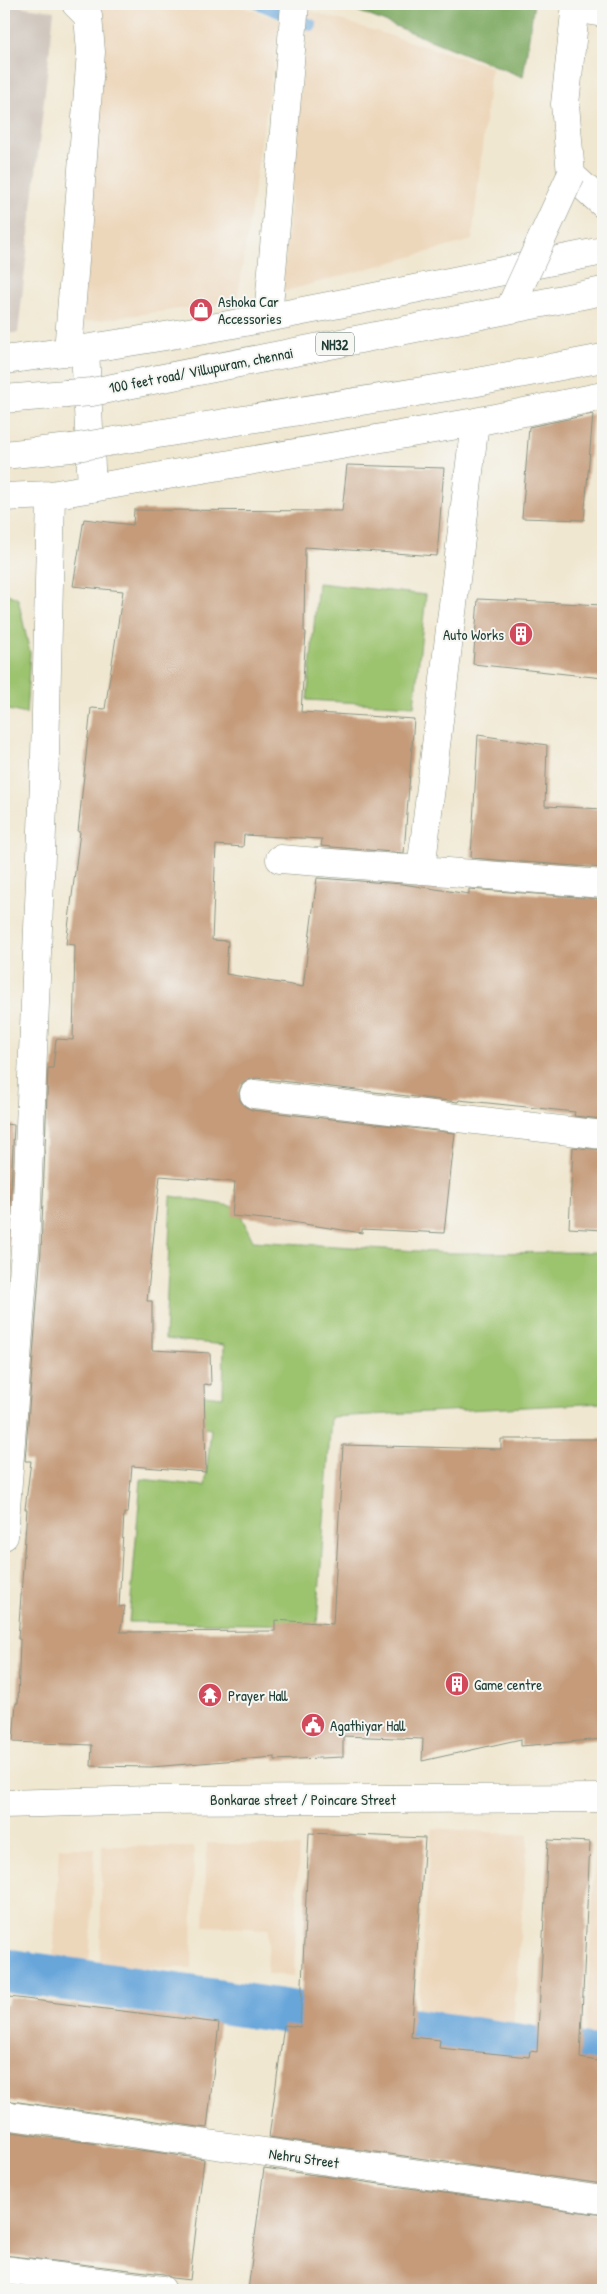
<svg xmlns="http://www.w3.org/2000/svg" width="607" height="2294" font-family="'Patrick Hand',sans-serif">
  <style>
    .built { fill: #edd7bb }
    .industrial { fill: #ccc2b9 }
    .green { fill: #9cc36e; stroke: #5e8051 }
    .forest { fill: #7da961; stroke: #4e734a }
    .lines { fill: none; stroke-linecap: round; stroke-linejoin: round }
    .stream { stroke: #68a6da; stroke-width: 12 }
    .canal { stroke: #68a6da; stroke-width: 44 }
    .building { fill: #c59b7a }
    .minor-casing { stroke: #889282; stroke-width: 29 }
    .highway-casing { stroke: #889282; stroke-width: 29 }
    .minor { stroke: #fff; stroke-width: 28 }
    .highway { stroke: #fff; stroke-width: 28 }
    .highway-bridge-casing { stroke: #889282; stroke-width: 29; stroke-linecap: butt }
    .highway-bridge { stroke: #fff; stroke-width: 28 }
    .labels { text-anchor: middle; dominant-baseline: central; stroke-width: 4; stroke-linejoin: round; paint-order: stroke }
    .shield { fill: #f6f6f2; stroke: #60746d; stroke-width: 1 }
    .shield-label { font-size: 14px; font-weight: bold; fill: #1f3d34 }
    .poi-label { font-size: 15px; fill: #1f3d34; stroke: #f6f6f2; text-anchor: start }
    .street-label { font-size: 15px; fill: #1f3d34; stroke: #f6f6f2 }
  </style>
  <rect width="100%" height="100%" fill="#f6f6f2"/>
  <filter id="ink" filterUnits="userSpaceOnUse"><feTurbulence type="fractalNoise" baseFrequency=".02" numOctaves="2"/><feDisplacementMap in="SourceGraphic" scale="10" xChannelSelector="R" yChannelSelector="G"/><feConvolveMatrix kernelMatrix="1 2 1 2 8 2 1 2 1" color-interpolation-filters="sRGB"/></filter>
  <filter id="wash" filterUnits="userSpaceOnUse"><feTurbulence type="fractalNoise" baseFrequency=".0096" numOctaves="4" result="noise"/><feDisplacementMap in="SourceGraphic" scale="20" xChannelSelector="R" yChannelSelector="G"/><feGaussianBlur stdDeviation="1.12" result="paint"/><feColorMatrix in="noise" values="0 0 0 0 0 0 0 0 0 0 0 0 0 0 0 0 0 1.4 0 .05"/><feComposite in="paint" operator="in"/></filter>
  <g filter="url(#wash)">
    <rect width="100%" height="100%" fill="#f0e7d0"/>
    <path class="built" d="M 96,4 L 234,4 L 280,20 L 237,301 L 70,324 Z
      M 308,10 L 491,67 L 472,240 L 282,292 Z
      M 432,1828 L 528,1835 L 513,2027 L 417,2020 Z
      M 596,1841 L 603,1841 L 603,2046 L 585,2046 Z
      M 207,1843 L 299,1847 L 294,1976 L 267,1974 L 269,1929 L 204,1926 Z
      M 102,1846 L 194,1847 L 192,1968 L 100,1967 Z
      M 59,1847 L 95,1849 L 89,1968 L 53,1966 Z"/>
    <path class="industrial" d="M 4,4 L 54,11 L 18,333 L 4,333 Z"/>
    <path class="green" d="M 318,583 L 426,595 L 414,706 L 307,700 Z
      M 4,592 L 18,599 L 30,653 L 26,714 L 4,709 Z
      M 171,1196 L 237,1207 L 253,1241 L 451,1253 L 603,1252 L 603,1403 L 331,1417 L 317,1625 L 129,1622 L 141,1479 L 205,1486 L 211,1429 L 155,1421 L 163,1391 L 223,1397 L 224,1345 L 165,1339 Z"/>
    <path class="forest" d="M 340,4 L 534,4 L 523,77 Z"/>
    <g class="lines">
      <path class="stream" d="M 259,4 L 311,25"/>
      <path class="canal" d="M 4,1970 L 603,2058"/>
    </g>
    <g id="blocks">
      <path class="building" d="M 593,414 L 584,520 L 522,518 L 529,427 Z
        M 347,465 L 444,468 L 437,556 L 305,547 L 304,631 L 306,632 L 301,712 L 414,719 L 404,853 L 321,846 L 322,839 L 244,835 L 243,847 L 216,845 L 212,940 L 228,941 L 226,974 L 303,987 L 317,878 L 402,884 L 469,894 L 469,889 L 603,899 L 603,1119 L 574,1116 L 575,1112 L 459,1100 L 458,1102 L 256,1078 L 248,1080 L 242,1084 L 239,1092 L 240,1100 L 244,1106 L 252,1110 L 455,1133 L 444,1233 L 362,1229 L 362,1233 L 285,1221 L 232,1216 L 235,1182 L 160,1176 L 147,1301 L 152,1301 L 152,1350 L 210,1353 L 211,1385 L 204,1384 L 206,1472 L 132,1466 L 128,1513 L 124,1513 L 119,1607 L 125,1606 L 120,1632 L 275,1631 L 275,1620 L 333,1624 L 343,1445 L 501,1449 L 501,1439 L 603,1439 L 603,1739 L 521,1746 L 521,1739 L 422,1761 L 423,1739 L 343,1736 L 343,1757 L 275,1760 L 275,1757 L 151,1767 L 91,1766 L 92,1745 L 13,1742 L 16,1703 L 18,1703 L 20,1639 L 18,1639 L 27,1509 L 25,1509 L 31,1461 L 25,1461 L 41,1251 L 48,1068 L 53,1068 L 56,1039 L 73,1040 L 75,945 L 66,944 L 80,832 L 78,832 L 91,708 L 105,709 L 123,591 L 73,586 L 84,519 L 133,525 L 134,510 L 342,511 Z
        M 478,599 L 603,605 L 603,678 L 473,664 Z
        M 478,735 L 547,745 L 545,806 L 603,809 L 603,868 L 471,858 Z
        M 4,1124 L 14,1125 L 6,1295 L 4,1295 Z
        M 573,1147 L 603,1150 L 603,1230 L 569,1228 Z
        M 309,1833 L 425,1838 L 411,2037 L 440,2040 L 439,2048 L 529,2057 L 530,2051 L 537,2052 L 548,1840 L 590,1842 L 580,2058 L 603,2062 L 603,2184 L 269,2137 L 284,2025 L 300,2027 Z
        M 9,1997 L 219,2023 L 207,2128 L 4,2100 L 4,2005 L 7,2005 Z
        M 4,2131 L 204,2159 L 190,2280 L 172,2278 L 164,2274 L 4,2255 Z
        M 264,2168 L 603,2215 L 603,2290 L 248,2290 Z"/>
    </g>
  </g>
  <g filter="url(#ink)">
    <use href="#blocks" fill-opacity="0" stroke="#889282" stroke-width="1"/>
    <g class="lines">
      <g class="minor-casing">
        <path id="minor" d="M 580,4 L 587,10 L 603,13
          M 268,317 L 295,4
          M 85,349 L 92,488
          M 68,352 L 91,52 L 88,16 L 76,4
          M 4,360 C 205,335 404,290 603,251
          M 4,497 L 51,495 L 475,422 L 603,396
          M 280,859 L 603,884
          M 421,870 L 475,422
          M 254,1094 L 603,1135
          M 4,1536 L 25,1250 L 45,756 L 51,495
          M 4,1804 L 152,1800 L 603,1798
          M 4,2115 L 603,2200
          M 4,2270 L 162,2290"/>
      </g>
      <g class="highway-casing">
        <path id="highway" d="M 576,4 L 565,104 L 571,175 L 603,204
          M 4,399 L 66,394
          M 4,455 L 71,448"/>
      </g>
      <use href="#minor" class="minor"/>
      <use href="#highway" class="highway"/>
      <g class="highway-bridge-casing">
        <path id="highway-bridge" d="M 510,308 L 571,175
          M 66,394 L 92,392 L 603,291
          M 71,448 L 472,383 L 603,358"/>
      </g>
      <use href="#highway-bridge" class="highway-bridge"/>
    </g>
  </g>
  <defs>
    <g id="shop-disc" transform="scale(1.25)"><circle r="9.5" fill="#d1495b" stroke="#f6f6f2"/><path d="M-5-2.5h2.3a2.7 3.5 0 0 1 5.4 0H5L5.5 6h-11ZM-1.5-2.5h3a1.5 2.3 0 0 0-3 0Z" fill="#fff"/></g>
    <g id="building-disc" transform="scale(1.25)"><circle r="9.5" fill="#d1495b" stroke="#f6f6f2"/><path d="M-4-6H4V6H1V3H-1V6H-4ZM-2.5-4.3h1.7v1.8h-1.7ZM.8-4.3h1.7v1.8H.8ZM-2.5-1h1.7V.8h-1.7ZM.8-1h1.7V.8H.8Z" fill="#fff"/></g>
    <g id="temple-disc" transform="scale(1.25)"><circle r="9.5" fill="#d1495b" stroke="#f6f6f2"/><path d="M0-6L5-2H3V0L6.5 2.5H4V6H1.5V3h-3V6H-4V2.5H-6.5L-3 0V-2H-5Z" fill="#fff"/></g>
    <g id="civic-disc" transform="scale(1.25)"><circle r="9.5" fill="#d1495b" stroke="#f6f6f2"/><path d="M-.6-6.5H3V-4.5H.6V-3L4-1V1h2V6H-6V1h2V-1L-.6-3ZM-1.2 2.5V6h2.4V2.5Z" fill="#fff"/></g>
  </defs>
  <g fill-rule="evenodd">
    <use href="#shop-disc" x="201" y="310"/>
    <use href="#building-disc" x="521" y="634"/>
    <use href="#building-disc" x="457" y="1684"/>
    <use href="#temple-disc" x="210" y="1695"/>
    <use href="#civic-disc" x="313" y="1725"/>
  </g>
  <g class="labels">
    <rect class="shield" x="316" y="332.5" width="38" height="23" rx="4"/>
    <g class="shield-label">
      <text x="335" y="344">NH32</text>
    </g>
    <g class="poi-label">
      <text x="218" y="301">Ashoka Car<tspan x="218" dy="17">Accessories</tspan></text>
      <text x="504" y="634" text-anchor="end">Auto Works</text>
      <text x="474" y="1684">Game centre</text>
      <text x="228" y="1695">Prayer Hall</text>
      <text x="330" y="1725">Agathiyar Hall</text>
    </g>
    <g class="street-label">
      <text transform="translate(201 370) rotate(-11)">100 feet road/ Villupuram, chennai</text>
      <text x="303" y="1799">Bonkarae street / Poincare Street</text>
      <text transform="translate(304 2158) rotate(8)">Nehru Street</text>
    </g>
  </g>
  <rect width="607" height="2294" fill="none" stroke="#f6f6f2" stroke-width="20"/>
</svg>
